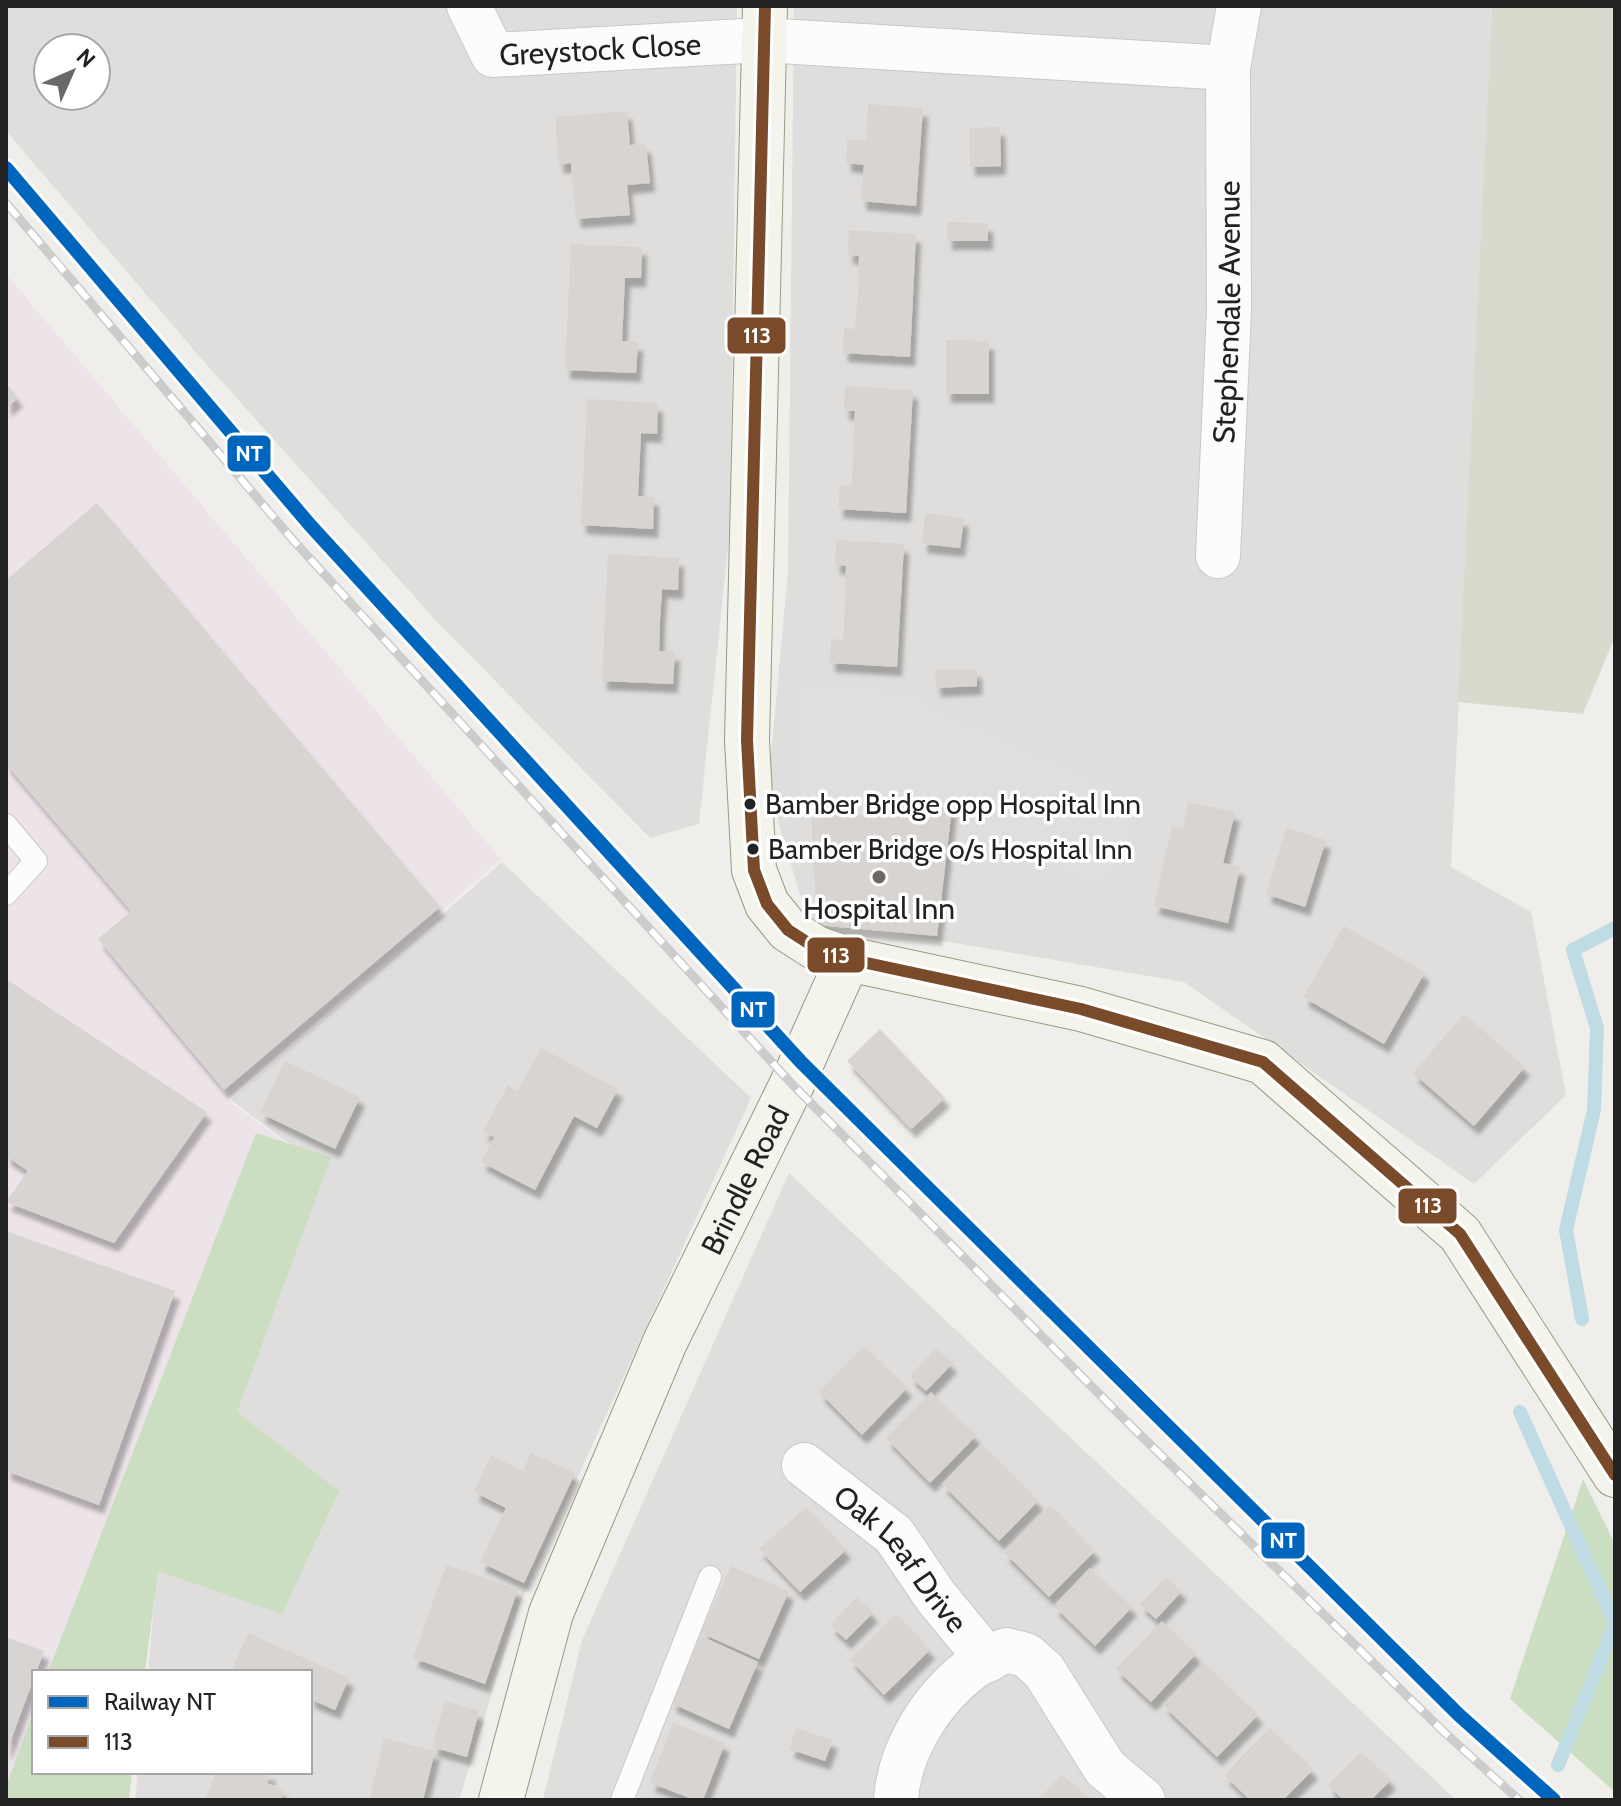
<svg xmlns="http://www.w3.org/2000/svg" width="1621" height="1806" font-family="Cabin,sans-serif">
  <style>
    .residential { fill: #dfdedc; fill-rule: evenodd }
    .industrial { fill: #ede4e9 }
    .construction { fill: #d9d9cd }
    .forest { fill: #cbdec1 }
    .parking { fill: #e0dfde }
    .lines { fill: none; stroke-linecap: round; stroke-linejoin: round }
    .stream { stroke: #bfdbe3; stroke-width: 14 }
    .building { fill: #d7d4d2; filter: url(#shadow) }
    .lane-casing { stroke: #c9c8c7; stroke-width: 24 }
    .street-casing { stroke: #c9c8c7; stroke-width: 46 }
    .secondary-casing { stroke: #999a82; stroke-width: 46 }
    .lane { stroke: #fdfcfc; stroke-width: 22 }
    .street { stroke: #fdfcfc; stroke-width: 44 }
    .secondary { stroke: #f4f4ed; stroke-width: 44 }
    .rail-casing { stroke: #ccc; stroke-width: 9 }
    .rail { stroke: #fff; stroke-width: 6; stroke-dasharray: 18; stroke-linecap: butt }
    .bus-1-casing { stroke: #fff; stroke-width: 18 }
    .bus-1 { stroke: #7a4b2a; stroke-width: 12 }
    .rail-1-casing { stroke: #fff; stroke-width: 20 }
    .rail-1 { stroke: #0065bd; stroke-width: 14 }
    .bus-dot { fill: #222; stroke: #fff; stroke-width: 3 }
    .poi-dot { fill: #6a6968; stroke: #fff; stroke-width: 3 }
    .labels { text-anchor: middle; dominant-baseline: central; stroke-width: 7; stroke-linejoin: round; paint-order: stroke }
    .bus-label { font-size: 28px; fill: #222; stroke: #fff; text-anchor: start }
    .street-label { font-size: 30px; fill: #222; stroke: #fff }
    .poi-label { font-size: 30px; fill: #222; stroke: #fff }
    .line-badge { stroke: #fff; stroke-width: 3 }
    .badge-label { font-size: 22px; text-anchor: middle; font-weight: bold; fill: #fff }
  </style>
  <defs>
    <filter id="shadow"><feDropShadow dx="5" dy="9" stdDeviation="2" flood-color="#0004"/></filter>
  </defs>
  <rect width="100%" height="100%" fill="#f0eeeb"/>
  <path class="residential" d="M 6,6 L 737,6 L 730,528 L 699,824 L 650,838 L 438,623 L 199,356 L 6,131 ZM 48,48 L 96,48 L 96,96 L 48,96 Z
    M 794,6 L 1492,6 L 1451,867 L 1531,912 L 1566,1095 L 1474,1184 L 1184,982 L 807,918 L 768,788 L 788,571 Z
    M 502,862 L 751,1098 L 520,1603 L 459,1800 L 135,1800 L 138,1772 L 310,1772 L 310,1672 L 148,1672 L 157,1571 L 314,1162 L 231,1100 Z
    M 789,1173 L 1456,1800 L 543,1800 L 582,1640 Z"/>
  <path class="industrial" d="M 6,274 L 501,859 L 227,1100 L 313,1162 L 146,1568 L 137,1672 L 34,1672 L 34,1772 L 6,1800 Z"/>
  <path class="construction" d="M 1492,6 L 1615,6 L 1615,636 L 1583,714 L 1458,702 Z"/>
  <path class="forest" d="M 256,1133 L 331,1157 L 237,1412 L 339,1491 L 282,1614 L 158,1571 L 145,1672 L 48,1672 Z
    M 1583,1479 L 1615,1544 L 1615,1792 L 1510,1699 Z
    M 34,1710 L 34,1772 L 132,1772 L 129,1800 L 6,1800 L 6,1786 Z"/>
  <path class="parking" d="M 799,687 L 906,693 L 936,712 L 1139,802 L 1105,884 L 871,799 L 869,816 L 811,809 L 798,799 Z"/>
  <g class="lines">
    <path class="stream" d="M 1582,1319 L 1566,1230 L 1594,1110 L 1597,1028 L 1573,950 L 1615,928
      M 1520,1412 L 1615,1623
      M 1558,1765 L 1615,1624"/>
  </g>
  <path class="building" d="M 868,104 L 923,108 L 916,206 L 861,201 L 864,165 L 846,163 L 847,139 L 866,141 Z
    M 627,111 L 630,145 L 646,144 L 650,183 L 627,185 L 630,215 L 576,219 L 571,163 L 559,165 L 555,117 Z
    M 1000,127 L 1001,166 L 970,167 L 969,128 Z
    M 947,222 L 988,223 L 988,241 L 947,241 Z
    M 849,230 L 916,234 L 910,357 L 843,353 L 844,328 L 855,329 L 858,292 L 859,256 L 848,255 Z
    M 571,244 L 642,247 L 641,278 L 625,278 L 622,341 L 638,342 L 636,373 L 565,370 Z
    M 946,340 L 989,341 L 989,394 L 946,394 Z
    M 6,383 L 18,398 L 6,408 Z
    M 845,386 L 913,390 L 906,513 L 838,509 L 840,485 L 852,485 L 855,411 L 844,411 Z
    M 587,399 L 658,403 L 657,434 L 641,433 L 638,496 L 654,497 L 653,529 L 581,525 Z
    M 97,503 L 440,907 L 224,1090 L 98,939 L 131,911 L 6,764 L 6,580 Z
    M 925,513 L 964,518 L 960,548 L 922,544 Z
    M 836,540 L 904,544 L 897,667 L 830,663 L 831,639 L 843,640 L 845,603 L 846,566 L 835,565 Z
    M 608,554 L 679,558 L 678,590 L 662,589 L 660,620 L 659,651 L 675,652 L 673,684 L 602,681 Z
    M 977,669 L 977,686 L 936,688 L 935,670 Z
    M 871,798 L 952,807 L 937,936 L 817,925 L 811,809 L 869,816 Z
    M 1188,802 L 1235,812 L 1223,863 L 1240,867 L 1228,923 L 1154,906 L 1172,826 L 1183,829 Z
    M 1286,828 L 1326,840 L 1305,907 L 1266,894 Z
    M 1344,926 L 1425,972 L 1384,1044 L 1303,997 Z
    M 6,979 L 207,1112 L 114,1243 L 6,1202 L 28,1171 L 6,1156 Z
    M 1464,1014 L 1525,1067 L 1474,1126 L 1413,1073 Z
    M 880,1029 L 945,1098 L 911,1129 L 847,1061 Z
    M 541,1048 L 618,1089 L 597,1128 L 574,1116 L 535,1190 L 481,1162 L 494,1137 L 483,1131 L 508,1085 L 518,1091 Z
    M 285,1061 L 360,1097 L 335,1149 L 260,1113 Z
    M 6,1231 L 175,1291 L 99,1505 L 6,1471 Z
    M 864,1346 L 907,1388 L 862,1435 L 819,1392 Z
    M 936,1348 L 952,1364 L 926,1391 L 910,1376 Z
    M 931,1392 L 976,1436 L 930,1483 L 886,1438 Z
    M 981,1444 L 1038,1501 L 999,1541 L 942,1484 Z
    M 531,1453 L 575,1473 L 524,1583 L 480,1562 L 506,1508 L 474,1492 L 491,1455 L 523,1471 Z
    M 1050,1505 L 1095,1551 L 1049,1597 L 1004,1552 Z
    M 806,1507 L 846,1550 L 800,1592 L 759,1549 Z
    M 446,1565 L 518,1589 L 485,1684 L 413,1658 Z
    M 731,1566 L 789,1591 L 759,1659 L 701,1633 Z
    M 1090,1568 L 1132,1607 L 1095,1646 L 1054,1606 Z
    M 1166,1577 L 1182,1591 L 1156,1619 L 1140,1604 Z
    M 857,1597 L 873,1613 L 846,1640 L 830,1625 Z
    M 896,1614 L 930,1650 L 884,1695 L 850,1659 Z
    M 1162,1621 L 1196,1654 L 1151,1702 L 1116,1669 Z
    M 248,1633 L 349,1678 L 335,1710 L 310,1699 L 310,1672 L 231,1672 Z
    M 701,1636 L 758,1662 L 729,1729 L 671,1703 Z
    M 6,1637 L 44,1651 L 6,1753 Z
    M 1204,1663 L 1258,1715 L 1217,1757 L 1163,1705 Z
    M 445,1701 L 479,1711 L 467,1757 L 432,1747 Z
    M 673,1723 L 725,1743 L 703,1800 L 695,1800 L 650,1783 Z
    M 796,1728 L 833,1740 L 825,1761 L 789,1749 Z
    M 1270,1728 L 1313,1770 L 1283,1800 L 1250,1800 L 1224,1775 Z
    M 384,1738 L 435,1751 L 423,1800 L 369,1800 Z
    M 1361,1752 L 1391,1780 L 1371,1800 L 1343,1800 L 1328,1785 Z
    M 216,1772 L 271,1772 L 267,1783 L 284,1790 L 281,1800 L 205,1800 Z
    M 1062,1774 L 1090,1800 L 1038,1800 Z"/>
  <g class="lines">
    <g class="lane-casing">
      <path id="lane" d="M 6,825 L 36,861 L 6,894
        M 622,1800 L 710,1577"/>
    </g>
    <g class="street-casing">
      <g id="street">
        <path id="s1" d="M 469,6 L 493,55 L 762,40 L 1228,68 L 1239,6"/>
        <path id="s2" d="M 1218,556 L 1229,311 L 1228,68"/>
        <path id="s3" d="M 804,1465 L 894,1535 L 936,1597 L 988,1660"/>
        <path d="M 896,1800 C 899,1750 932,1698 972,1668 C 982,1661 995,1656 1006,1650 L 1026,1655 L 1044,1671 L 1105,1768 L 1143,1800"/>
      </g>
    </g>
    <g class="secondary-casing">
      <g id="secondary">
        <path d="M 765,6 L 747,740 L 754,870 L 767,904 L 788,930 L 816,948 L 848,959 L 1081,1009 L 1263,1062 L 1460,1234 L 1615,1475"/>
        <path id="s4" d="M 501,1800 L 551,1613 L 665,1342 L 792,1084 L 848,959"/>
      </g>
    </g>
    <use href="#lane" class="lane"/>
    <use href="#street" class="street"/>
    <use href="#secondary" class="secondary"/>
    <g class="rail-casing">
      <path id="rail" d="M 6,203 L 293,540 L 792,1084 L 1124,1419 L 1443,1731 L 1519,1800"/>
    </g>
    <use href="#rail" class="rail"/>
    <g class="bus-1-casing">
      <path id="bus-1" d="M 765,6 L 747,740 L 754,870 L 767,904 L 788,930 L 816,948 L 848,959 L 1081,1009 L 1263,1062 L 1460,1234 L 1615,1475"/>
    </g>
    <use href="#bus-1" class="bus-1"/>
    <g class="rail-1-casing">
      <path id="rail-1" d="M 6,168 L 310,525 L 801,1062 L 1459,1715 L 1554,1800"/>
    </g>
    <use href="#rail-1" class="rail-1"/>
  </g>
  <g class="bus-dot">
    <circle cx="750" cy="804" r="7"/>
    <circle cx="753" cy="849" r="7"/>
  </g>
  <circle class="poi-dot" cx="879" cy="877" r="8"/>
  <g class="labels">
    <g class="bus-label">
      <text x="765" y="804">Bamber Bridge opp Hospital Inn</text>
      <text x="768" y="849">Bamber Bridge o/s Hospital Inn</text>
    </g>
    <g class="street-label">
      <text stroke="none"><textPath href="#s1" startOffset="162">Greystock Close</textPath></text>
      <text stroke="none"><textPath href="#s2" startOffset="244">Stephendale Avenue</textPath></text>
      <text stroke="none"><textPath href="#s4" startOffset="668">Brindle Road</textPath></text>
      <text stroke="none"><textPath href="#s3" startOffset="136">Oak Leaf Drive</textPath></text>
    </g>
    <g class="poi-label">
      <text x="879" y="908">Hospital Inn</text>
    </g>
  </g>
  <g class="line-badge">
    <rect x="726" y="316" width="61" height="39" rx="8" fill="#7a4b2a"/>
    <rect x="226" y="434" width="46" height="39" rx="8" fill="#0065bd"/>
    <rect x="806" y="936" width="60" height="38" rx="8" fill="#7a4b2a"/>
    <rect x="730" y="990" width="46" height="39" rx="8" fill="#0065bd"/>
    <rect x="1397" y="1187" width="61" height="38" rx="8" fill="#7a4b2a"/>
    <rect x="1260" y="1521" width="46" height="39" rx="8" fill="#0065bd"/>
  </g>
  <g class="badge-label">
    <text x="757" y="343">113</text>
    <text x="249" y="461">NT</text>
    <text x="836" y="963">113</text>
    <text x="753" y="1017">NT</text>
    <text x="1428" y="1213">113</text>
    <text x="1283" y="1548">NT</text>
  </g>
  <rect width="1621" height="1806" fill="none" stroke="#222222" stroke-width="16"/>
  <rect x="32" y="1670" width="280" height="104" fill="#ffffff" stroke="#a7a7a7" stroke-width="2"/>
  <rect x="48" y="1696" width="40" height="12" fill="#0065bd" stroke="#a7a7a7" stroke-width="2"/>
  <text x="104" y="1710" font-size="24" fill="#222222">Railway NT</text>
  <rect x="48" y="1736" width="40" height="12" fill="#7a4b2a" stroke="#a7a7a7" stroke-width="2"/>
  <text x="104" y="1750" font-size="24" fill="#222222">113</text>
  <g transform="translate(72 72) rotate(45)"><circle r="38" fill="#ffffff" stroke="#a7a7a7" stroke-width="2"/>
  <path d="M0-6L14 30L0 20L-14 30Z" fill="#6a6968"/>
  <text y="-12" font-size="22" font-weight="bold" text-anchor="middle" fill="#222222">N</text>
  </g>
</svg>
